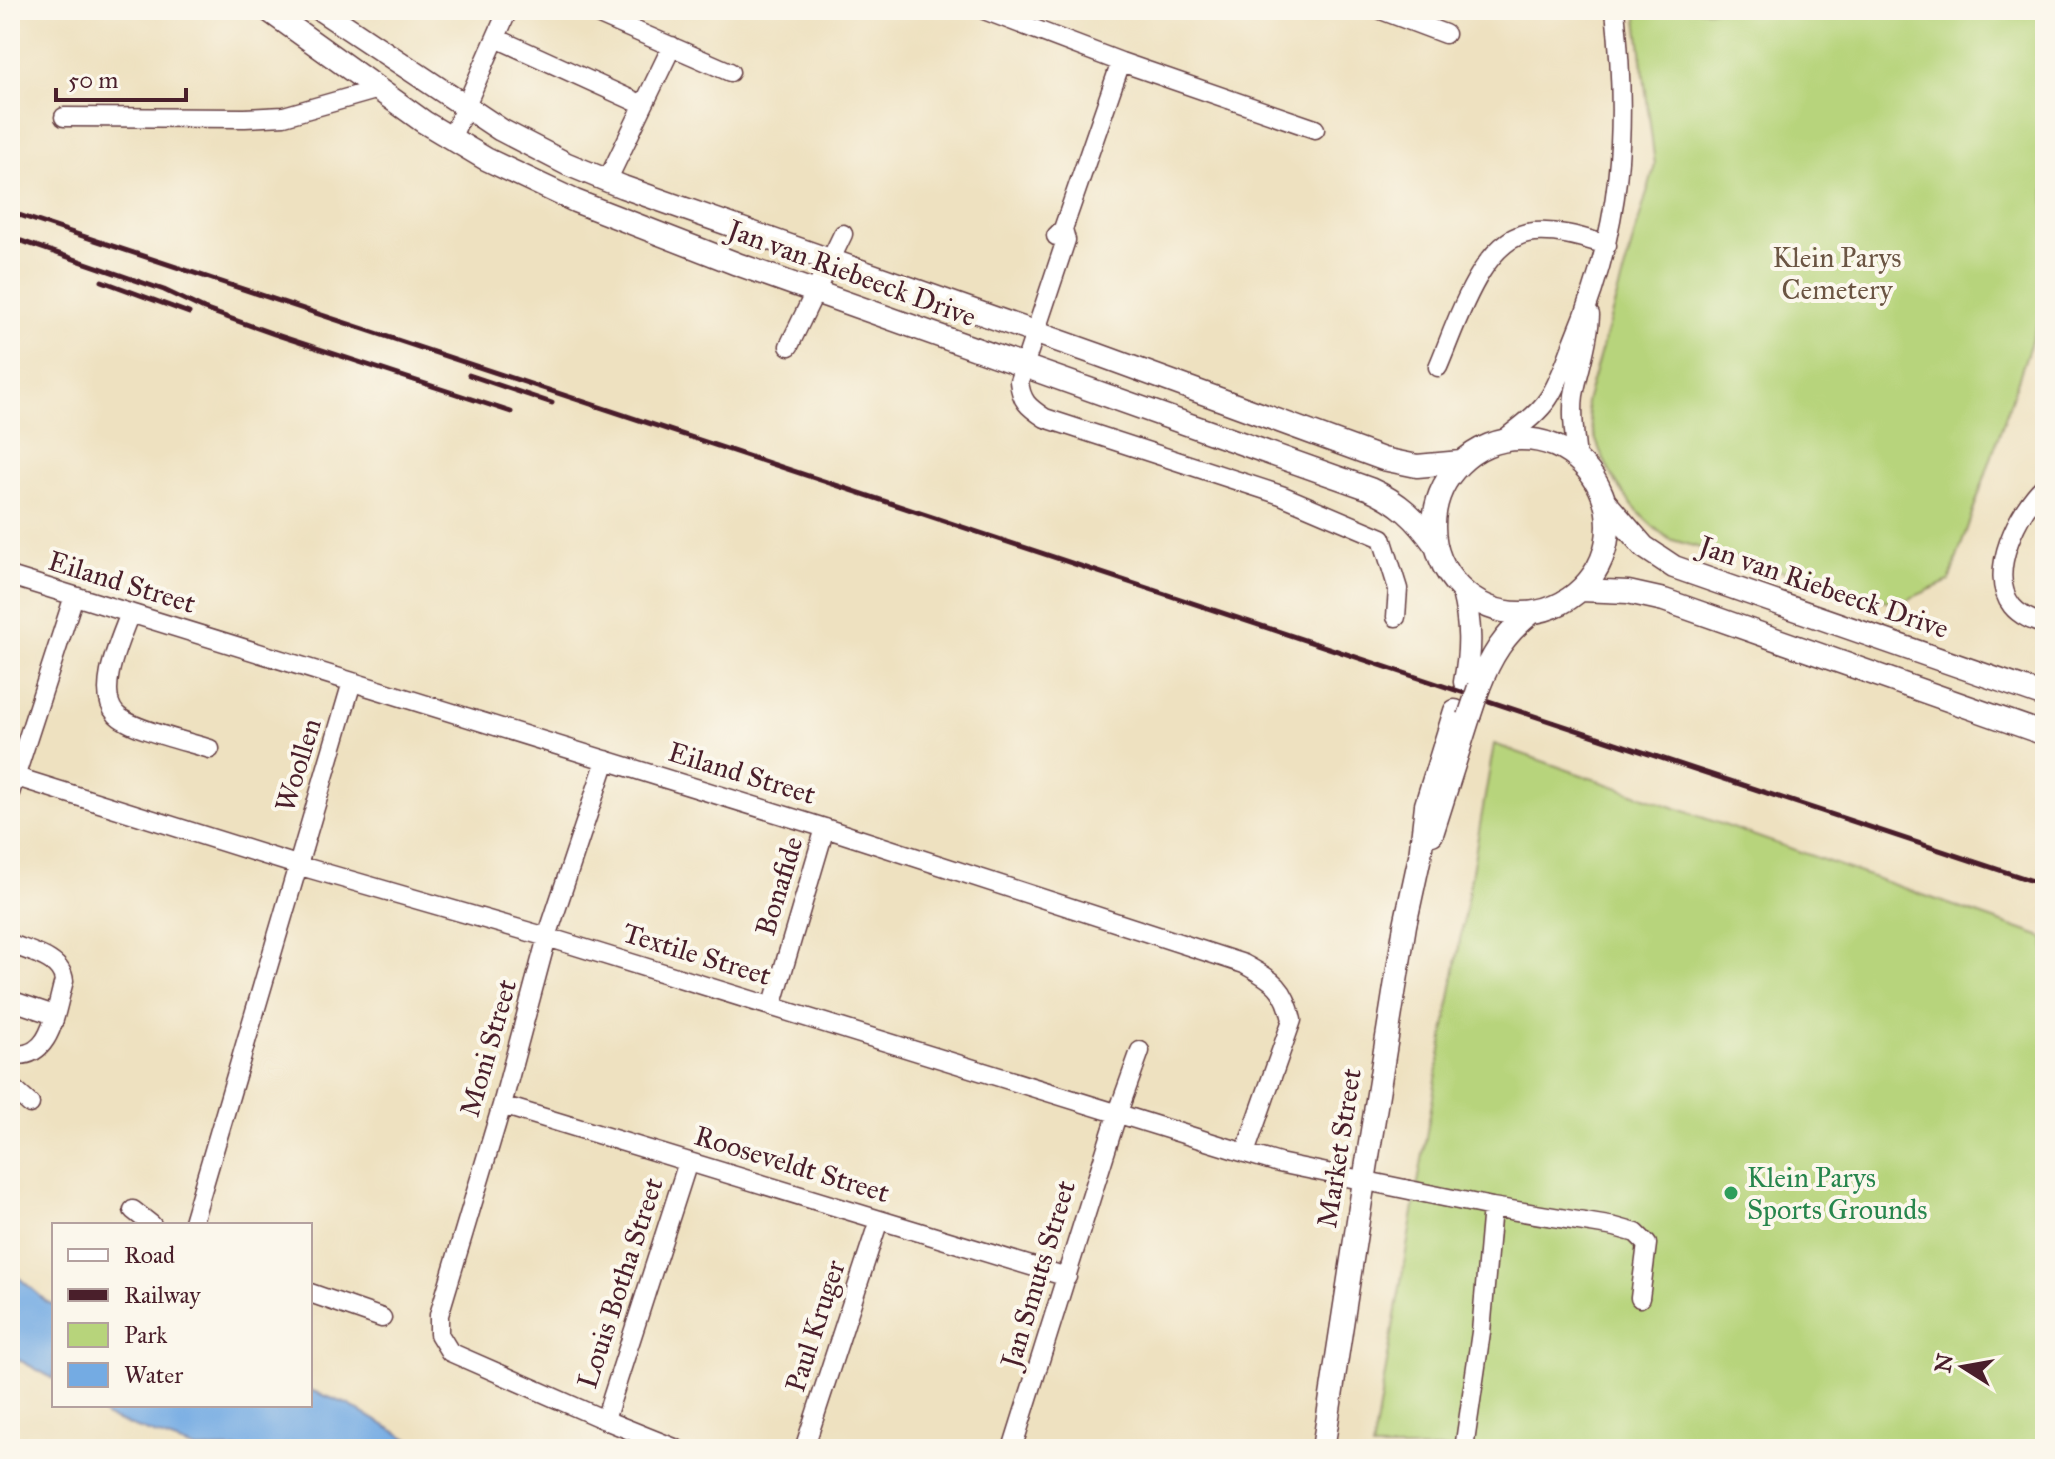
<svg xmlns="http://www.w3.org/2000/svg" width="2055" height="1459" font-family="'IM FELL Great Primer',serif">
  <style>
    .green { fill: #b7d47b; stroke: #807a53; stroke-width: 2 }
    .water { fill: #74abe3; stroke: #5f6587; stroke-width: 2 }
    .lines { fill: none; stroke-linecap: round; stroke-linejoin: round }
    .minor-casing { stroke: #633c41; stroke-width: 21 }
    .major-casing { stroke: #633c41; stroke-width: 25 }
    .minor { stroke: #fff; stroke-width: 18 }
    .major { stroke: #fff; stroke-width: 22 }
    .rail { stroke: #4a1f2b; stroke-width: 5 }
    .major-bridge-casing { stroke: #633c41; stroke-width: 25; stroke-linecap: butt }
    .major-bridge { stroke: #fff; stroke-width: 22 }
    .leisure-dot { fill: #2e9e5b; stroke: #fbf7ec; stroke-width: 3 }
    .labels { text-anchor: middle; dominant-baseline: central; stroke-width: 8; stroke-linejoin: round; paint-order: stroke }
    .park-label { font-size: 28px; fill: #6b5543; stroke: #fbf7ec }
    .street-label { font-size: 28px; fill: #4a1f2b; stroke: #fbf7ec }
    .leisure-label { font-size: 28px; fill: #27864d; stroke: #fbf7ec; text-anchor: start }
  </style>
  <rect width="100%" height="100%" fill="#fbf7ec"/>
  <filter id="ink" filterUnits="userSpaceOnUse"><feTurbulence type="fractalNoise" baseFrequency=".0125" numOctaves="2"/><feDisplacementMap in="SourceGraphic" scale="16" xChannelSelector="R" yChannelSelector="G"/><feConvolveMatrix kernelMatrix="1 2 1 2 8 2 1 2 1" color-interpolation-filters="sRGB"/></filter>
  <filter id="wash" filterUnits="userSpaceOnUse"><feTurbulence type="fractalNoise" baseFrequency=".006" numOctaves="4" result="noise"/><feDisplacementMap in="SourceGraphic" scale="32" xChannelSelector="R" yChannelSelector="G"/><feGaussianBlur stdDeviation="1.8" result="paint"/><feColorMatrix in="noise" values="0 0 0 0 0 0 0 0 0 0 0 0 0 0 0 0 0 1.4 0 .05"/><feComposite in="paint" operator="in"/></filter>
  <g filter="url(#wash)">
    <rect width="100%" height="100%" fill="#eee1c0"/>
    <path class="green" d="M 1636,10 L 2045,10 L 2045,301 L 1949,581 L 1898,604 L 1669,539 C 1623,507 1596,457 1586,402 L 1655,165 Z
      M 1494,744 L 2045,938 L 2045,1449 L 1372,1449 Z"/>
    <path class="water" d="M 10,1270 L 47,1302 L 54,1305 L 54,1379 L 10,1355 Z
      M 310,1390 L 347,1404 L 426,1449 L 196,1449 L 106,1417 L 95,1405 L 310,1405 Z"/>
  </g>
  <g filter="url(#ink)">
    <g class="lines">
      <g class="minor-casing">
        <path id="minor" d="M 588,10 L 730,72
          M 984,10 L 1121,62 L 1315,129
          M 1381,10 L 1445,34
          M 496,38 L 643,105
          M 64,117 L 245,118 L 284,116 L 379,89
          M 451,139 L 508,10
          M 607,181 L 672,46
          M 1063,229 L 1066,240 L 1019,381 C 1021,401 1028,407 1045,418 L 1281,495 L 1382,538 L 1398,589 L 1396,617
          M 1056,236 L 1063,229 L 1121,62
          M 789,346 L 843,234
          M 1438,367 C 1456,326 1482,235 1534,232 C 1560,230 1583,238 1607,245
          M 1503,440 C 1519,427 1537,415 1548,399 C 1560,381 1567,358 1575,338 C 1622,226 1628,129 1615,10
          M 1577,458 C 1575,438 1571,416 1574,395 C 1579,368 1589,343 1590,315
          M 2045,485 C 2019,509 1986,573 2012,606 C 2020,616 2033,621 2045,625
          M 10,576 L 825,828 L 1244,964 C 1272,980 1285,986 1292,1020 L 1245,1153
          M 130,613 C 121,638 95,691 116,714 C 129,729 189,742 210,749
          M 606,760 L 547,937 L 502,1105 L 439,1315 L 439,1334 L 450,1352 L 605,1420 L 677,1449
          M 10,775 L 297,865 L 547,937 L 1245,1153 L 1279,1163 L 1492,1207 L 1481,1332 L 1464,1449
          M 10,793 L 74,596
          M 10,1000 L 54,1015
          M 772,1007 L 825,828
          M 10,1054 C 52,1062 55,1011 64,981 C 62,958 30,952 11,944
          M 10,1086 L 30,1104
          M 502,1105 L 1067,1277
          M 1492,1207 L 1615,1227 L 1636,1233 L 1647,1244 L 1640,1298
          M 133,1210 L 152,1225
          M 192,1225 L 352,682
          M 310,1293 L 382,1318
          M 605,1420 L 688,1162
          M 804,1449 L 879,1220
          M 1012,1449 L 1117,1115 L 1140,1051"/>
      </g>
      <g class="major-casing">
        <path id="major" d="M 268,10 L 424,122 L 486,159 L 575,201 L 737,264 L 1370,489 C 1399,502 1417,519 1435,545
          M 321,10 L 501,130 L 567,164 L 623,187 L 1099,355 L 1383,459 L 1417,466 L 1461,462
          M1434 526a87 87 0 1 1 174 0a87 87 0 1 1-174 0Z
          M 1606,503 L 1644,547 L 1674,567 L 2045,696
          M 1581,590 L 1628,592 L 1664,600 L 2045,734
          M 1463,592 C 1471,624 1471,650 1465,682
          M 1479,687 C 1491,656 1504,635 1530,614
          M 1432,834 L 1469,717
          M 1323,1449 L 1364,1181 L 1405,925 L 1420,856 L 1426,805 L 1455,711"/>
      </g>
      <use href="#minor" class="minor"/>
      <use href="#major" class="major"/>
      <path class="rail" d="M 10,212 L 2045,885
        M 10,237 L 164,290 L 204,309 L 274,334 L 511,412
        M 102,281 L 189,313
        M 469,375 L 552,403"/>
      <g class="major-bridge-casing">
        <path id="major-bridge" d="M 1469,717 L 1479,687"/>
      </g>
      <use href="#major-bridge" class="major-bridge"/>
    </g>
  </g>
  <circle class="leisure-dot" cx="1731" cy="1193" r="8"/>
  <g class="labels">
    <g class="park-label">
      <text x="1837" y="257">Klein Parys<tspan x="1837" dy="32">Cemetery</tspan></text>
    </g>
    <g class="street-label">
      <text transform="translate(852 273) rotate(20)">Jan van Riebeeck Drive</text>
      <text transform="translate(122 582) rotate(17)">Eiland Street</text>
      <text transform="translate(1824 587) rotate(19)">Jan van Riebeeck Drive</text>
      <text transform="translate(298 765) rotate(-73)">Woollen</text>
      <text transform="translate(742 773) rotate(17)">Eiland Street</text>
      <text transform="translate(779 886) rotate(-73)">Bonafide</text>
      <text transform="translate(697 954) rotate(17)">Textile Street</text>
      <text transform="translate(488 1048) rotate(-74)">Moni Street</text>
      <text transform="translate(1339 1148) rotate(-81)">Market Street</text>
      <text transform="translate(792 1164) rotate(17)">Rooseveldt Street</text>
      <text transform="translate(1038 1274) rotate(-73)">Jan Smuts Street</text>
      <text transform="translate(620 1283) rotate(-72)">Louis Botha Street</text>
      <text transform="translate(815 1326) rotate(-72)">Paul Kruger</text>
    </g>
    <g class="leisure-label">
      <text x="1747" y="1177">Klein Parys<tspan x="1747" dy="32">Sports Grounds</tspan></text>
    </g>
  </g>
  <rect width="2055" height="1459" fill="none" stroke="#fbf7ec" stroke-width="40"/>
  <rect x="52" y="1223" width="260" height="184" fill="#fbf7ec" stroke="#b4a19f" stroke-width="2"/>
  <rect x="68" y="1249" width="40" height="12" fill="#ffffff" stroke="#b4a19f" stroke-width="2"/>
  <text x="124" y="1263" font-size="24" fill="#4a1f2b">Road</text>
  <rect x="68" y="1289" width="40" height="12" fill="#4a1f2b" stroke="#b4a19f" stroke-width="2"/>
  <text x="124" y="1303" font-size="24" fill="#4a1f2b">Railway</text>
  <rect x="68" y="1323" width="40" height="24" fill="#b7d47b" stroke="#b4a19f" stroke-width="2"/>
  <text x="124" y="1343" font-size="24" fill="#4a1f2b">Park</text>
  <rect x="68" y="1363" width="40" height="24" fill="#74abe3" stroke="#b4a19f" stroke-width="2"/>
  <text x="124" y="1383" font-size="24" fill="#4a1f2b">Water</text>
  <g transform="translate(1963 1367) rotate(281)" stroke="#fbf7ec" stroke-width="6" paint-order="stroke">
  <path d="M0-6L14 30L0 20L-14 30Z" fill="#4a1f2b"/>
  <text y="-12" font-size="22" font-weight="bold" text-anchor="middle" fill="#4a1f2b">N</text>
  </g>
  <path d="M56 88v12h130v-12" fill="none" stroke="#4a1f2b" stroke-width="4"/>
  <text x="68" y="88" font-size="24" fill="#4a1f2b" stroke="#fbf7ec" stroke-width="6" paint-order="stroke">50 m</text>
</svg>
